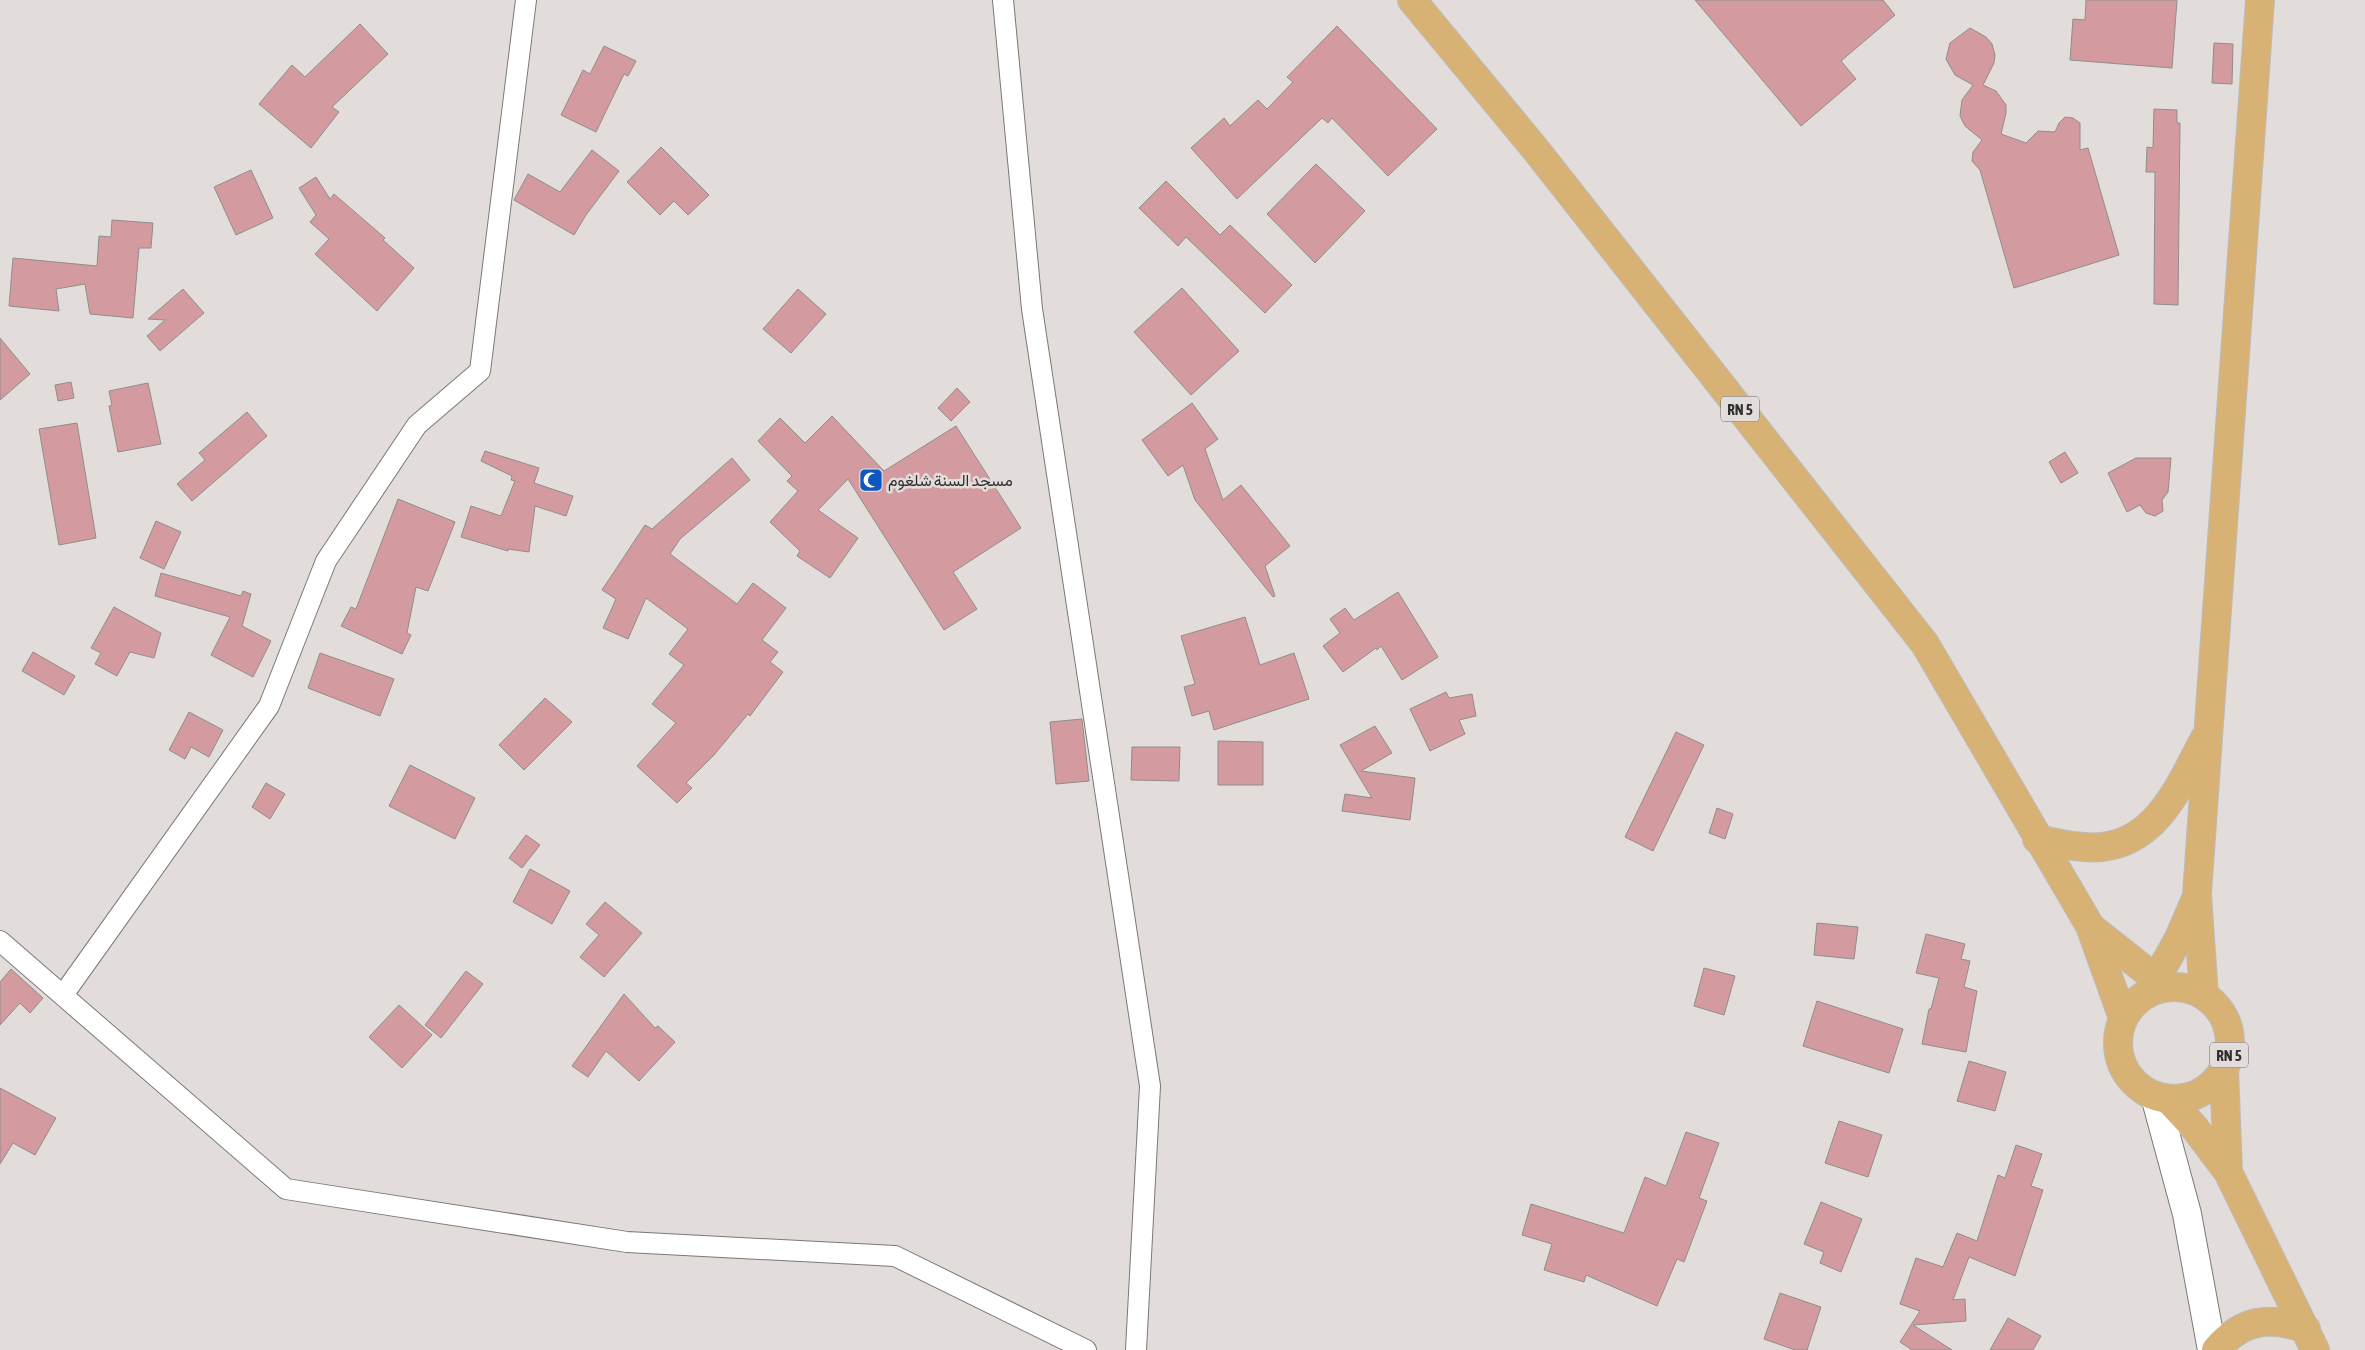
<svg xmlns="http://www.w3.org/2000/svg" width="2365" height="1350" font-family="'Asap Condensed',Vazirmatn,sans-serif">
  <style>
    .building { fill: #d39b9f; stroke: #918c8c }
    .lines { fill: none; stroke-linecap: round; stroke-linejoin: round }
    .street-casing { stroke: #7c7876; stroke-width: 22 }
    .secondary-casing { stroke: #7c7876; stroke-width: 30 }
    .primary-casing { stroke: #bdbcbc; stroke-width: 30 }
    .street { stroke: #fff; stroke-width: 20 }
    .secondary { stroke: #fff; stroke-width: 28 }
    .primary { stroke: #d8b274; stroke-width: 28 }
    .labels { text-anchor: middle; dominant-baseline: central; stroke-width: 5; stroke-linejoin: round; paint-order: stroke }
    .shield { fill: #e2dddb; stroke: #666363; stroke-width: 1 }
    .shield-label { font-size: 15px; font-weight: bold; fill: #312f2f }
    .poi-label { font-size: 16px; fill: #312f2f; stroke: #e2dddb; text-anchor: start }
  </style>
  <rect width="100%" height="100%" fill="#e2dddb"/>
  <path class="building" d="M 1695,0 L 1883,0 L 1895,15 L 1841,61 L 1856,79 L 1801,126 Z
    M 2086,0 L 2177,0 L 2172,68 L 2070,60 L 2073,19 L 2085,20 Z
    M 360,24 L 388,54 L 332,107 L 339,112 L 311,148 L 259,104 L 292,65 L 305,77 Z
    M 1337,26 L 1437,129 L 1388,176 L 1332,118 L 1328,123 L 1322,118 L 1237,199 L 1191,148 L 1224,118 L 1230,126 L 1258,100 L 1267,109 L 1293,82 L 1287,77 Z
    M 1970,28 L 1986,37 L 1992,44 L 1995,55 L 1994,63 L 1983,85 L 1996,91 L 2006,105 L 2006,113 L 2001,134 L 2026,143 L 2038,131 L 2055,132 L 2059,123 L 2065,117 L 2073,118 L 2080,123 L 2080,150 L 2088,148 L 2119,255 L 2014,288 L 1980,170 L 1972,161 L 1973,152 L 1982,140 L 1965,126 L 1960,116 L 1962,100 L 1973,85 L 1955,75 L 1946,59 L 1950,43 Z
    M 2214,43 L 2233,44 L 2232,84 L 2212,83 Z
    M 604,46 L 636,61 L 628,76 L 624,74 L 596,132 L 561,115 L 583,70 L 590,74 Z
    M 2154,109 L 2177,110 L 2177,123 L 2180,123 L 2178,305 L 2154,304 L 2155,172 L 2146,172 L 2147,147 L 2153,148 Z
    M 661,147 L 709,195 L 688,215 L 674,201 L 660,215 L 627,182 Z
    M 592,150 L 619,171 L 586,215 L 574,235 L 514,200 L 528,174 L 560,192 Z
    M 1316,164 L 1365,211 L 1315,263 L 1267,214 Z
    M 251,170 L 273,218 L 236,235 L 214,187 Z
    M 316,177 L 330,199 L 334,194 L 385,238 L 383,240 L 414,268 L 377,311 L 315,254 L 329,239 L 310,222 L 316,215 L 299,188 Z
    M 1166,181 L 1220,235 L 1230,225 L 1292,285 L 1265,313 L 1186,237 L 1178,246 L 1139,208 Z
    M 112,220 L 153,223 L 151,248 L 139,248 L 133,318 L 90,314 L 85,284 L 56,289 L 59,311 L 9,306 L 13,258 L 97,266 L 99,236 L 111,237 Z
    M 1182,288 L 1239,351 L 1191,395 L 1134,332 Z
    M 183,289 L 204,313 L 160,351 L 147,336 L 165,320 L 148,319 Z
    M 798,289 L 826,314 L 791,353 L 763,329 Z
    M 0,338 L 30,374 L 0,400 Z
    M 71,382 L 74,398 L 58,401 L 55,385 Z
    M 148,383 L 161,444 L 118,452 L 109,406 L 112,405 L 109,391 Z
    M 957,388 L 970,402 L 951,421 L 938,408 Z
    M 1192,403 L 1218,439 L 1205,449 L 1223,500 L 1241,485 L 1290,546 L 1265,566 L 1275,596 L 1273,597 L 1195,500 L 1183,465 L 1168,476 L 1142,440 Z
    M 247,412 L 267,436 L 192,501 L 177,484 L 205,460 L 199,453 Z
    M 832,416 L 884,471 L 956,426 L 1021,528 L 953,572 L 977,609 L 944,630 L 848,479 L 818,510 L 858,538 L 830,578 L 797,556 L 800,551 L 770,522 L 798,491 L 787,481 L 792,476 L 758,441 L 780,418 L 805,443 Z
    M 77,423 L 96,538 L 59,545 L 39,429 Z
    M 485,451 L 539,468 L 534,483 L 573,496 L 566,516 L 535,506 L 529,552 L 508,549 L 508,551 L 461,537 L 471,506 L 501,516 L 515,481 L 511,480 L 512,476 L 481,461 Z
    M 2065,452 L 2078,473 L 2061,483 L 2049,462 Z
    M 732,458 L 750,480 L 680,539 L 670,554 L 737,604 L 753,583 L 786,608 L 762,640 L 778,652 L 770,662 L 783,672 L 750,716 L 748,714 L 714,755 L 686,783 L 692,788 L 677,803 L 637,766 L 676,723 L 652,704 L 684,665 L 669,654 L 688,629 L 646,598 L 628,639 L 603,628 L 616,599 L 602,590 L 645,525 L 652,529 Z
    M 2136,458 L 2171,458 L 2168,492 L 2162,500 L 2163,511 L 2155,516 L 2146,513 L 2140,505 L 2127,512 L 2108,473 Z
    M 398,499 L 455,522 L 428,591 L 416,587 L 407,633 L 411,635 L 402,654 L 341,626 L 351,607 L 356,609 Z
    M 156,521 L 181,532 L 164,569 L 140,558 Z
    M 161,573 L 241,596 L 243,591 L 251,594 L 242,626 L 271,641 L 253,677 L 211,655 L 230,617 L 155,596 Z
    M 1398,592 L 1438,657 L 1402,680 L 1381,646 L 1377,650 L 1376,648 L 1343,672 L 1323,646 L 1340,633 L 1330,619 L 1345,608 L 1354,620 Z
    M 114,607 L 161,633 L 154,658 L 130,652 L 117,676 L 95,664 L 101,653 L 91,648 Z
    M 1245,617 L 1260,665 L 1294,653 L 1309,699 L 1214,730 L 1209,711 L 1192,716 L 1184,687 L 1195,684 L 1181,636 Z
    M 33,652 L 75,676 L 64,695 L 22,671 Z
    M 320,653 L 394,679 L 380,716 L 308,688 Z
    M 1446,692 L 1449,698 L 1472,694 L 1476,716 L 1459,720 L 1465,734 L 1430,751 L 1410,709 Z
    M 545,698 L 572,722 L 524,770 L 499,745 Z
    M 189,712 L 223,730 L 209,757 L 191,747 L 185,759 L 169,750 Z
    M 1082,719 L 1089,781 L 1056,784 L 1050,722 Z
    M 1375,726 L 1392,753 L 1361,771 L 1415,778 L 1410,820 L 1342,811 L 1345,794 L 1372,798 L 1340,745 Z
    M 1676,732 L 1704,745 L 1653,851 L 1625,837 Z
    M 1218,741 L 1263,742 L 1263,785 L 1218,785 Z
    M 1132,747 L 1180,747 L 1179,781 L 1131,780 Z
    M 410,765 L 475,798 L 455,839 L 389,806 Z
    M 266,783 L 285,794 L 270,819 L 252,807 Z
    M 1717,808 L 1733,814 L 1725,839 L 1709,833 Z
    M 526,835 L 540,845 L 522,868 L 509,858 Z
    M 530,869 L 570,891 L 552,924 L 513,902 Z
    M 605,902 L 642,933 L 604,977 L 580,957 L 599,935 L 586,924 Z
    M 1817,923 L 1858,927 L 1854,959 L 1814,955 Z
    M 1926,934 L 1965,944 L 1961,959 L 1970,961 L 1964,987 L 1977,991 L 1966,1052 L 1922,1044 L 1929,1009 L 1931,1009 L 1939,978 L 1916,973 Z
    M 1704,968 L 1735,976 L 1724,1015 L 1694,1006 Z
    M 11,969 L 43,998 L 30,1013 L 20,1003 L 0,1025 L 0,982 Z
    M 466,971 L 483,984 L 441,1038 L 425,1025 Z
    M 624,994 L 655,1028 L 658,1026 L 675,1042 L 639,1081 L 606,1051 L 588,1077 L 572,1066 Z
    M 1817,1001 L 1903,1029 L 1889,1073 L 1803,1046 Z
    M 399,1005 L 432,1035 L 402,1068 L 369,1037 Z
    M 1969,1061 L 2006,1072 L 1995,1111 L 1957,1101 Z
    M 0,1088 L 56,1118 L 35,1155 L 13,1143 L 0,1164 Z
    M 1839,1121 L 1882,1135 L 1868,1177 L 1825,1163 Z
    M 1686,1132 L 1719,1143 L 1699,1198 L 1707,1201 L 1684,1262 L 1677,1259 L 1657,1306 L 1586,1275 L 1584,1282 L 1544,1270 L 1552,1244 L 1522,1235 L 1531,1204 L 1624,1233 L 1645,1177 L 1666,1186 Z
    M 2016,1145 L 2042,1154 L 2031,1186 L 2043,1190 L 2015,1276 L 1969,1257 L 1953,1300 L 1965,1299 L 1966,1321 L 1913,1325 L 1952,1350 L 1912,1350 L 1900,1342 L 1920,1311 L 1900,1304 L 1916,1258 L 1943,1267 L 1957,1233 L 1977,1241 L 1998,1175 L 2005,1178 Z
    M 1821,1202 L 1862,1219 L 1841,1272 L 1820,1263 L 1824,1252 L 1804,1244 Z
    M 1780,1293 L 1821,1307 L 1807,1350 L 1795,1350 L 1764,1339 Z
    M 2008,1318 L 2041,1336 L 2033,1350 L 1990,1350 Z"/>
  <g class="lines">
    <g class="street-casing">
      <path id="street" d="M 1003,0 L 1032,309 L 1150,1086 L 1136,1350
        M 0,941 L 286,1189 L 627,1242 L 895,1256 L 1086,1350
        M 63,995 L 269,706 L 326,561 L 417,425 L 480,371 L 526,0"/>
    </g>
    <g class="secondary-casing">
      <path id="secondary" d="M 2155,1096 L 2187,1214 L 2212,1350"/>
    </g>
    <g class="primary-casing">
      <path id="primary" d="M 1412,0 L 1536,150 L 1925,644 L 2090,926 L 2123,1018
        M 2037,839 C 2058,843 2080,849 2102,847 C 2159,841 2181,782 2205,738
        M 2093,929 L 2166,987
        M2118 1043a56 56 0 1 1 112 0a56 56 0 1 1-112 0Z
        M 2149,992 L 2179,938 L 2195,901
        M 2204,996 L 2197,894 L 2260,0
        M 2224,1068 L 2228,1172
        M 2168,1099 L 2194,1127 L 2228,1172 L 2315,1350
        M 2216,1350 C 2242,1319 2269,1316 2306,1329"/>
    </g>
    <use href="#street" class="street"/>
    <use href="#secondary" class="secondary"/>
    <use href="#primary" class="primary"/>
  </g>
  <defs>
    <g id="mosque-square" transform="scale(1.25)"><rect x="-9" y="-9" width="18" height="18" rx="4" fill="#0f56c1" stroke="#e2dddb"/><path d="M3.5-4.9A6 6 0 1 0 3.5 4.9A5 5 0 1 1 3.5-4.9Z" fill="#fff"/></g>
  </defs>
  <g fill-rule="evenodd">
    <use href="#mosque-square" x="871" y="480"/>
  </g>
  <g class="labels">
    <g class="shield">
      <rect x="1721" y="396.5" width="38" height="25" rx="4"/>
      <rect x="2210" y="1042.5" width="38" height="25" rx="4"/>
    </g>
    <g class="shield-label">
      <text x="1740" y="409">RN 5</text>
      <text x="2229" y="1055">RN 5</text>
    </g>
    <g class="poi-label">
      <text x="888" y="480">مسجد السنة شلغوم</text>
    </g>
  </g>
</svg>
